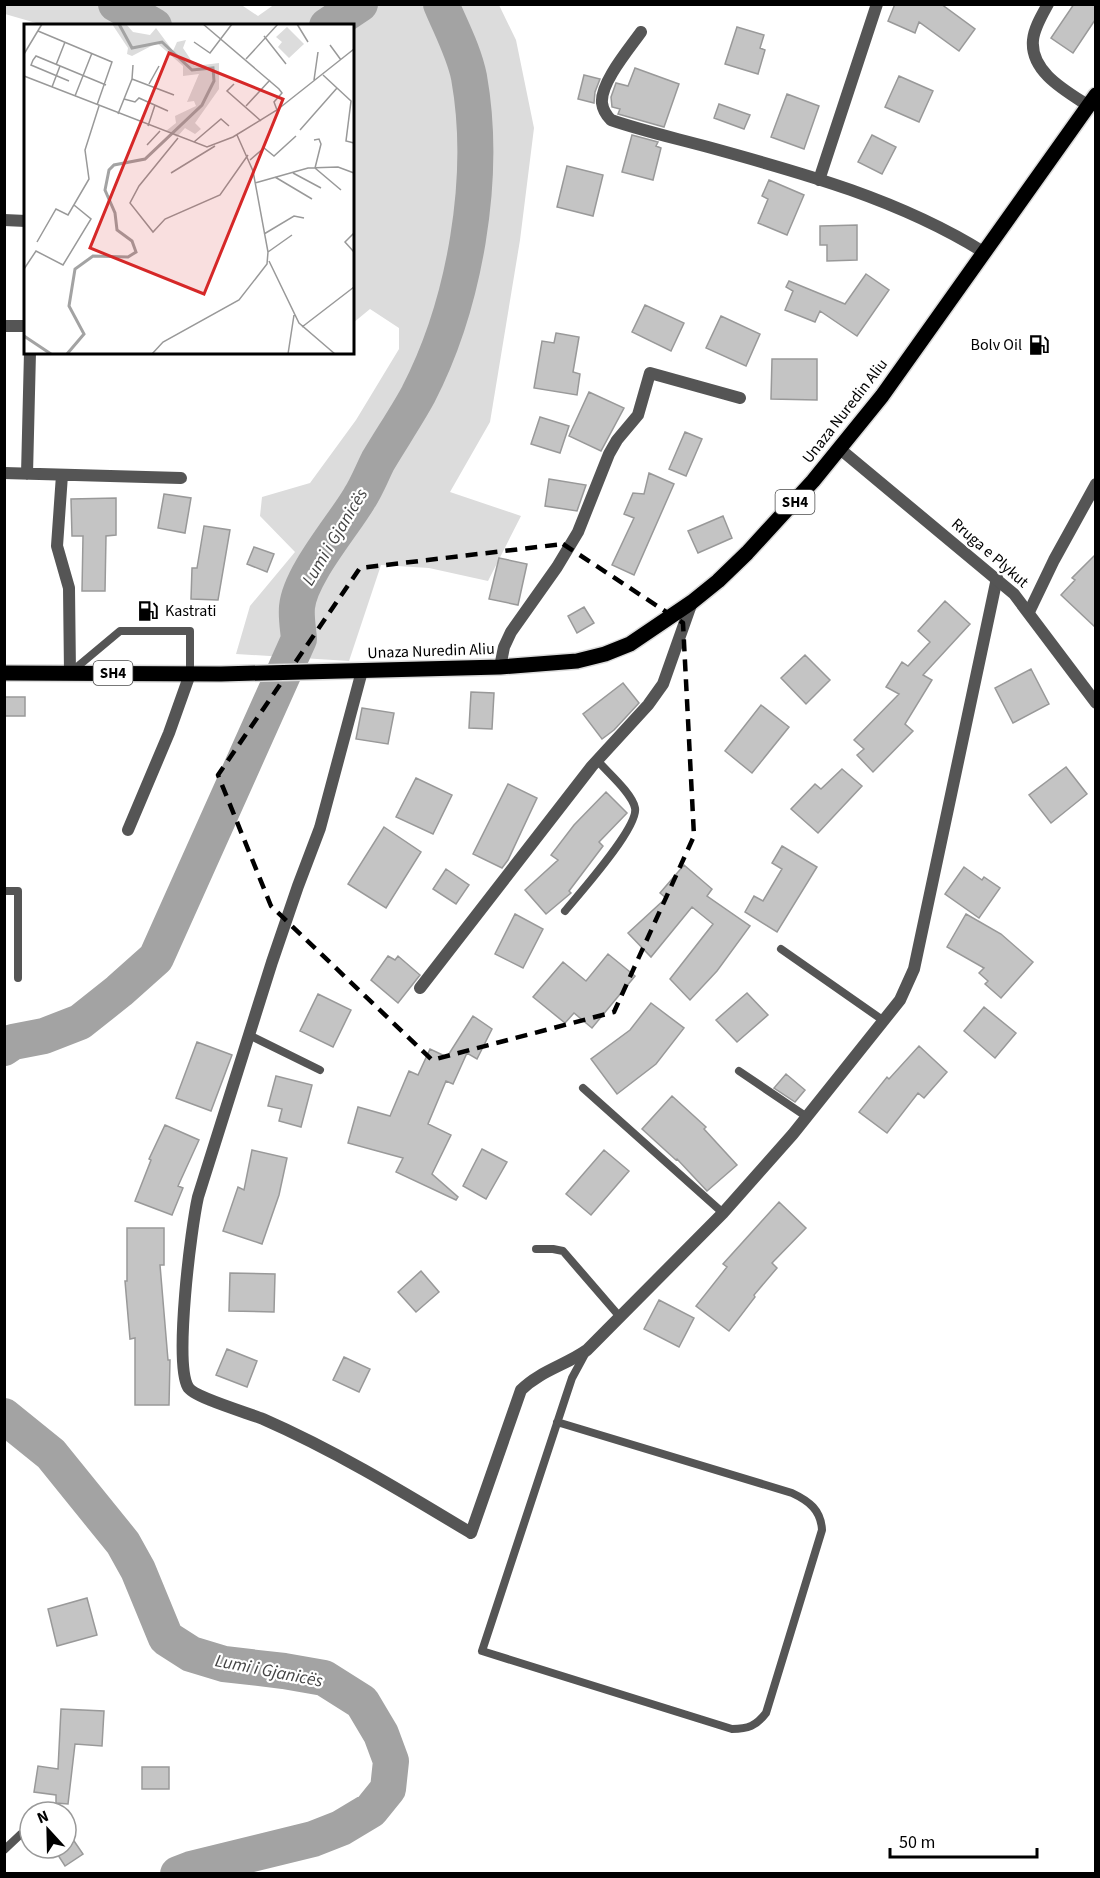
<svg xmlns="http://www.w3.org/2000/svg" width="1100" height="1878" font-family="'Source Sans 3',sans-serif">
  <style>
    .green { fill: #dcdcdc }
    .lines { fill: none; stroke-linecap: round; stroke-linejoin: round }
    .river { stroke: #a3a3a3; stroke-width: 36 }
    .building { fill: #c4c4c4; stroke: #999; stroke-width: 1.5 }
    .primary-casing { stroke: #dbdbdb; stroke-width: 18 }
    .service { stroke: #555; stroke-width: 8 }
    .minor { stroke: #555; stroke-width: 12 }
    .tertiary { stroke: #555; stroke-width: 12 }
    .primary { stroke: #000; stroke-width: 15 }
    .marked { fill: none; stroke: #000; stroke-width: 4.5; stroke-dasharray: 12 8; stroke-linejoin: round }
    .labels { text-anchor: middle; dominant-baseline: central; stroke-width: 4.5; stroke-linejoin: round; paint-order: stroke }
    .shield { fill: #fff; stroke: #4c4c4c; stroke-width: 1.5 }
    .shield-label { font-size: 15px; font-weight: bold; fill: #000 }
    .poi-label { font-size: 16px; fill: #000; stroke: #fff; text-anchor: end }
    .street-label { font-size: 16px; fill: #000; stroke: #fff }
    .water-label { font-size: 18px; font-style: italic; fill: #444; stroke: #fff }
    .inset-river { fill: none; stroke: #a3a3a3; stroke-width: 3 }
    .inset-road { fill: none; stroke: #999; stroke-width: 1.5 }
    .view { fill: #d62828; fill-opacity: 0.15; stroke: #d62828; stroke-width: 3 }
    .inset-edge { fill: none; stroke: #000; stroke-width: 3 }
  </style>
  <rect width="100%" height="100%" fill="#fff"/>
  <path class="green" d="M 240,4 L 258,16 L 275,4 L 499,5 L 516,40 L 534,128 L 520,240 L 490,422 L 450,492 L 521,516 L 488,581 L 429,568 L 381,565 L 349,661 L 236,654 L 250,606 L 295,552 L 260,516 L 262,497 L 310,483 L 356,420 L 399,349 L 399,328 L 370,309 L 353,323 L 352,26 L 43,25 L 5,14 L 4,5 Z"/>
  <g class="lines">
    <path class="river" d="M 116,4 L 154,26
      M 327,26 L 360,4
      M 4,1048 L 13,1042 L 44,1036 L 80,1022 L 119,991 L 156,958 L 299,639 C 298,628 296,617 297,607 C 300,575 343,526 360,497 C 367,486 372,473 378,461 C 391,439 406,417 418,395 C 465,304 487,178 469,77 C 464,52 451,28 441,4
      M 4,1416 L 51,1454 L 123,1543 L 138,1570 L 166,1638 L 191,1654 L 224,1664 L 284,1671 L 324,1678 L 362,1702 L 381,1734 L 391,1761 L 388,1789 L 371,1810 L 341,1828 L 313,1839 L 191,1869 L 178,1874"/>
  </g>
  <path class="building" d="M 895,4 L 941,4 L 975,29 L 959,51 L 919,22 L 915,33 L 888,21 Z
    M 1074,4 L 1095,4 L 1095,20 L 1073,53 L 1051,38 Z
    M 737,27 L 764,35 L 760,48 L 765,50 L 758,74 L 725,64 Z
    M 635,68 L 679,84 L 664,127 L 618,114 L 620,109 L 612,107 L 611,97 L 616,83 L 628,86 Z
    M 584,75 L 600,79 L 595,92 L 594,103 L 578,99 Z
    M 899,76 L 933,91 L 919,122 L 885,107 Z
    M 787,94 L 819,106 L 804,149 L 771,137 Z
    M 719,104 L 750,115 L 744,129 L 714,118 Z
    M 632,135 L 658,142 L 656,146 L 661,148 L 653,180 L 622,172 Z
    M 872,135 L 896,147 L 882,174 L 858,162 Z
    M 567,166 L 603,175 L 593,216 L 557,207 Z
    M 769,180 L 804,195 L 787,235 L 758,223 L 768,199 L 762,196 Z
    M 857,225 L 857,260 L 827,261 L 827,245 L 820,245 L 820,226 Z
    M 866,274 L 889,290 L 857,336 L 820,311 L 815,322 L 785,310 L 793,291 L 786,287 L 789,281 L 845,304 Z
    M 645,305 L 684,323 L 671,351 L 632,332 Z
    M 721,316 L 760,334 L 746,366 L 706,348 Z
    M 556,333 L 579,337 L 573,372 L 580,374 L 577,395 L 534,388 L 542,341 L 554,343 Z
    M 772,359 L 817,359 L 817,400 L 771,399 Z
    M 589,392 L 624,408 L 601,451 L 569,436 Z
    M 540,417 L 569,426 L 560,453 L 531,444 Z
    M 685,432 L 702,439 L 686,476 L 669,469 Z
    M 649,473 L 674,484 L 634,575 L 612,565 L 634,518 L 624,514 L 633,493 L 644,494 Z
    M 549,479 L 586,485 L 577,511 L 545,506 Z
    M 164,494 L 191,498 L 185,533 L 158,528 Z
    M 116,498 L 116,535 L 106,536 L 105,591 L 82,591 L 83,536 L 72,536 L 71,499 Z
    M 723,516 L 732,538 L 698,553 L 688,531 Z
    M 204,526 L 230,530 L 218,600 L 191,599 L 192,568 L 197,568 Z
    M 254,547 L 274,554 L 267,572 L 247,564 Z
    M 1095,555 L 1095,627 L 1061,595 L 1075,580 L 1072,578 Z
    M 499,558 L 527,564 L 518,605 L 489,599 Z
    M 945,601 L 970,624 L 923,675 L 932,680 L 905,724 L 913,731 L 873,772 L 857,755 L 864,749 L 854,740 L 899,694 L 886,687 L 902,662 L 908,666 L 930,642 L 918,631 Z
    M 584,607 L 594,623 L 577,633 L 568,616 Z
    M 805,655 L 830,680 L 806,704 L 781,678 Z
    M 1031,669 L 1049,704 L 1013,723 L 995,688 Z
    M 623,683 L 639,703 L 614,730 L 602,739 L 583,714 Z
    M 471,692 L 494,693 L 492,729 L 469,728 Z
    M 4,697 L 25,697 L 25,716 L 4,716 Z
    M 761,705 L 789,727 L 752,773 L 725,751 Z
    M 362,708 L 394,713 L 388,744 L 356,739 Z
    M 1066,767 L 1087,794 L 1051,823 L 1029,795 Z
    M 842,769 L 862,786 L 818,833 L 791,809 L 815,784 L 821,789 Z
    M 416,778 L 452,795 L 433,834 L 396,817 Z
    M 508,784 L 537,798 L 508,860 L 502,868 L 473,854 Z
    M 606,792 L 627,813 L 599,842 L 603,846 L 569,891 L 571,893 L 546,914 L 525,890 L 558,860 L 551,855 L 574,825 Z
    M 384,827 L 421,852 L 386,908 L 348,884 Z
    M 782,846 L 817,867 L 777,932 L 745,912 L 754,896 L 763,901 L 782,869 L 772,863 Z
    M 684,865 L 712,889 L 707,896 L 750,926 L 717,971 L 690,1000 L 670,979 L 713,924 L 692,907 L 651,957 L 628,933 L 666,898 L 660,893 Z
    M 964,867 L 982,880 L 984,877 L 1000,888 L 979,918 L 945,894 Z
    M 446,869 L 469,885 L 456,904 L 433,889 Z
    M 515,914 L 543,929 L 523,968 L 495,954 Z
    M 966,914 L 1001,934 L 1033,962 L 1001,998 L 985,984 L 988,981 L 979,973 L 984,968 L 947,947 Z
    M 608,954 L 635,976 L 592,1028 L 574,1013 L 565,1023 L 533,997 L 563,962 L 586,981 Z
    M 388,956 L 395,960 L 398,956 L 420,975 L 398,1003 L 371,980 Z
    M 747,993 L 768,1015 L 737,1042 L 716,1020 Z
    M 318,994 L 351,1010 L 333,1047 L 300,1031 Z
    M 651,1003 L 684,1028 L 656,1064 L 617,1094 L 591,1059 L 630,1030 Z
    M 984,1007 L 1016,1033 L 995,1058 L 964,1031 Z
    M 473,1016 L 492,1029 L 477,1059 L 467,1053 L 453,1084 L 446,1081 L 428,1124 L 451,1135 L 432,1174 L 458,1197 L 456,1200 L 396,1172 L 403,1158 L 348,1143 L 358,1107 L 390,1116 L 409,1071 L 418,1075 L 430,1049 L 447,1057 Z
    M 197,1042 L 232,1055 L 211,1111 L 176,1098 Z
    M 919,1046 L 947,1072 L 924,1098 L 918,1093 L 887,1133 L 859,1112 L 887,1077 L 889,1079 Z
    M 786,1074 L 805,1090 L 795,1102 L 774,1088 Z
    M 276,1076 L 312,1085 L 301,1127 L 279,1121 L 282,1109 L 268,1106 Z
    M 672,1096 L 706,1127 L 704,1129 L 737,1165 L 707,1191 L 677,1159 L 676,1160 L 642,1129 Z
    M 165,1125 L 199,1140 L 178,1186 L 183,1188 L 172,1215 L 135,1201 L 151,1160 L 149,1159 Z
    M 482,1149 L 507,1162 L 486,1199 L 463,1186 Z
    M 252,1150 L 287,1158 L 279,1195 L 262,1244 L 223,1231 L 238,1187 L 244,1190 Z
    M 604,1150 L 629,1171 L 591,1215 L 566,1194 Z
    M 779,1202 L 806,1228 L 772,1263 L 777,1268 L 754,1295 L 755,1297 L 729,1331 L 696,1306 L 727,1267 L 723,1264 Z
    M 127,1228 L 164,1228 L 164,1265 L 160,1265 L 168,1360 L 170,1360 L 169,1405 L 135,1405 L 135,1338 L 130,1339 L 125,1281 L 127,1281 Z
    M 421,1271 L 439,1292 L 416,1312 L 398,1292 Z
    M 230,1273 L 275,1274 L 274,1312 L 229,1311 Z
    M 659,1300 L 694,1318 L 679,1347 L 644,1329 Z
    M 227,1349 L 257,1361 L 247,1387 L 216,1375 Z
    M 344,1357 L 370,1369 L 359,1392 L 333,1380 Z
    M 87,1598 L 97,1635 L 57,1646 L 48,1609 Z
    M 61,1709 L 104,1711 L 102,1746 L 75,1744 L 68,1804 L 56,1803 L 56,1795 L 34,1792 L 38,1766 L 58,1769 Z
    M 142,1767 L 169,1767 L 169,1789 L 142,1789 Z
    M 72,1838 L 83,1854 L 65,1866 L 54,1849 L 66,1848 L 66,1842 Z"/>
  <g class="lines">
    <g class="primary-casing">
      <path id="primary" d="M 4,673 L 221,674 L 500,667 L 577,661 L 605,654 L 630,644 L 692,602 L 718,581 L 747,553 L 813,481 L 882,396 L 1096,95"/>
    </g>
    <path class="service" d="M 71,672 L 120,631 L 190,631 L 190,674
      M 4,891 L 18,891 L 18,978
      M 565,911 C 579,894 639,827 635,808 C 632,793 607,772 597,760
      M 781,949 L 884,1021
      M 249,1035 L 320,1070
      M 739,1071 L 807,1117
      M 583,1088 L 723,1213
      M 536,1249 L 553,1249 L 563,1251 L 620,1317
      M 557,1422 L 792,1493 C 809,1501 821,1510 822,1530 L 766,1713 C 756,1726 748,1729 732,1729 L 482,1651 L 565,1399 L 572,1378 L 585,1354
      M 4,1850 L 21,1834"/>
    <path class="minor" d="M 1048,4 C 1042,15 1034,28 1033,40 C 1030,72 1066,91 1089,106
      M 641,32 C 629,49 600,83 602,103 C 603,111 606,115 611,120 C 643,131 675,138 708,147 C 803,173 901,200 985,253
      M 819,180 L 877,4
      M 4,220 L 26,221
      M 4,326 L 26,326
      M 4,473 L 181,478
      M 27,474 L 30,352
      M 62,475 L 57,546 L 69,588 L 70,673
      M 1029,612 L 1054,560 L 1096,484
      M 500,667 L 504,647 L 511,632 L 557,567 L 578,532 L 609,454 L 617,440 L 638,415 L 650,373 L 740,398
      M 362,671 L 320,828 L 298,886 L 272,962 L 198,1197 C 191,1228 174,1363 188,1387 C 193,1397 248,1413 263,1419 C 336,1451 403,1492 471,1533 L 521,1390 C 540,1371 566,1365 587,1350 L 723,1213 L 793,1134 L 900,1000 L 914,969 L 997,578
      M 128,830 L 169,733 L 190,674
      M 420,988 L 592,766 L 648,705 L 663,684 L 692,602"/>
    <path class="tertiary" d="M 840,449 L 1014,594 L 1096,703"/>
    <use href="#primary" class="primary"/>
  </g>
  <path class="marked" d="M 563,544 L 683,623 L 694,836 L 614,1012 L 432,1060 L 271,906 L 218,775 L 360,568 Z"/>
  <defs>
    <g id="fuel-bare" transform="scale(1.62)"><path d="M-5.5-6h7V0h2V4h1.3V-2.5L3-4.5l.8-.8L6-3V5H2.5V1h-1V6h-7ZM-4.2-4.7v3.2H.2V-4.7Z" fill="#000" stroke="#fff" stroke-width="2.5" paint-order="stroke"/></g>
  </defs>
  <g fill-rule="evenodd">
    <use href="#fuel-bare" x="1039" y="345"/>
    <use href="#fuel-bare" x="148" y="611"/>
  </g>
  <g class="labels">
    <g class="shield">
      <rect x="775.5" y="490" width="39" height="24" rx="4.5"/>
      <rect x="93.5" y="661" width="39" height="24" rx="4.5"/>
    </g>
    <g class="shield-label">
      <text x="795" y="502">SH4</text>
      <text x="113" y="673">SH4</text>
    </g>
    <g class="poi-label">
      <text x="1022" y="345">Bolv Oil</text>
      <text x="165" y="611" text-anchor="start">Kastrati</text>
    </g>
    <g class="street-label">
      <text transform="translate(845 411) rotate(-52)">Unaza Nuredin Aliu</text>
      <text transform="translate(990 553) rotate(41)">Rruga e Plykut</text>
      <text transform="translate(431 651) rotate(-2)">Unaza Nuredin Aliu</text>
    </g>
    <g class="water-label">
      <text transform="translate(335 537) rotate(-59)">Lumi i Gjanicës</text>
      <text transform="translate(269 1671) rotate(11)">Lumi i Gjanicës</text>
    </g>
  </g>
  <g transform="translate(24 24)">
    <rect width="330" height="330" fill="#fff"/>
    <path d="M 88,0 L 102,0 L 109,8 L 126,11 L 132,4 L 149,27 L 153,18 L 162,16 L 159,24 L 171,42 L 195,39 L 195,65 L 171,99 L 177,105 L 171,110 L 161,104 L 153,113 L 142,107 L 152,99 L 151,92 L 172,82 L 170,77 L 163,78 L 175,50 L 159,52 L 159,42 L 133,19 L 108,32 L 103,30 L 104,24 ZM 263,3 L 280,20 L 265,34 L 254,23 L 258,18 L 252,13 Z" fill="#dcdcdc"/>
    <path class="inset-river" d="M 0,312 L 27,330M 43,330 L 60,310 L 45,282 L 51,245 L 69,232 L 104,233 L 112,228 L 108,217 L 93,206 L 91,189 L 81,166 L 85,146 L 90,141 L 121,135 L 178,81 L 190,57 L 189,44 L 168,46 L 138,18 L 108,24 L 95,0"/>
    <path class="inset-road" d="M 179,0 L 255,65 L 258,69 L 250,78 L 253,86M 273,0 L 284,18M 14,7 L 88,38 L 73,81M 240,12 L 262,40M 170,18 L 186,29 L 208,0M 306,21 L 317,36M 0,30 L 18,0M 222,35 L 254,0M 32,41 L 41,18M 299,51 L 327,77 L 322,117 L 330,119M 0,52 L 183,123 L 209,113 L 253,86 L 330,25M 108,55 L 150,71M 290,56 L 294,28M 45,57 L 7,41 L 9,36 L 12,32 L 82,61M 125,60 L 135,42M 210,60 L 203,67 L 237,97M 28,63 L 36,42M 51,72 L 68,29M 100,75 L 111,78 L 115,74 L 144,87M 222,82 L 246,56M 94,90 L 108,55 L 109,41M 124,102 L 131,81M 276,106 L 313,64M 154,114 L 115,162 L 106,179 L 129,208 L 141,195 L 196,171 L 224,131M 290,116 L 295,115 L 297,120 L 291,144 L 317,166M 170,118 L 197,95 L 205,102M 123,121 L 136,107M 226,136 L 240,124 L 250,132 L 272,112M 147,149 L 191,122M 269,149 L 297,164M 251,153 L 288,175M 231,159 L 284,144 L 314,143 L 330,149M 330,209 L 321,218 L 330,228M 240,210 L 270,192 L 280,194M 13,218 L 32,185 L 44,191 L 65,155 L 61,126 L 75,82M 244,228 L 268,211M 245,237 L 275,299 L 311,330M 0,245 L 12,227 L 39,241 L 67,195 L 50,181M 278,303 L 330,263M 128,330 L 139,318 L 215,276 L 243,240 L 244,228 L 229,147 L 213,111M 264,330 L 270,291"/>
    <path class="view" d="M 145,29 L 259,75 L 180,270 L 66,224 Z"/>
    <rect width="330" height="330" class="inset-edge"/>
  </g>
  <rect width="1100" height="1878" fill="none" stroke="#000000" stroke-width="12"/>
  <g transform="translate(48 1830) rotate(338)"><circle r="28" fill="#ffffff" stroke="#999999" stroke-width="1.5"/>
  <path d="M0-4.5L10 22L0 15L-10 22Z" fill="#000000"/>
  <text y="-9" font-size="16" font-weight="bold" text-anchor="middle" fill="#000000">N</text>
  </g>
  <path d="M890 1848v9h147v-9" fill="none" stroke="#000000" stroke-width="3"/>
  <text x="899" y="1848" font-size="18" fill="#000000" stroke="#ffffff" stroke-width="4.5" paint-order="stroke">50 m</text>
</svg>
